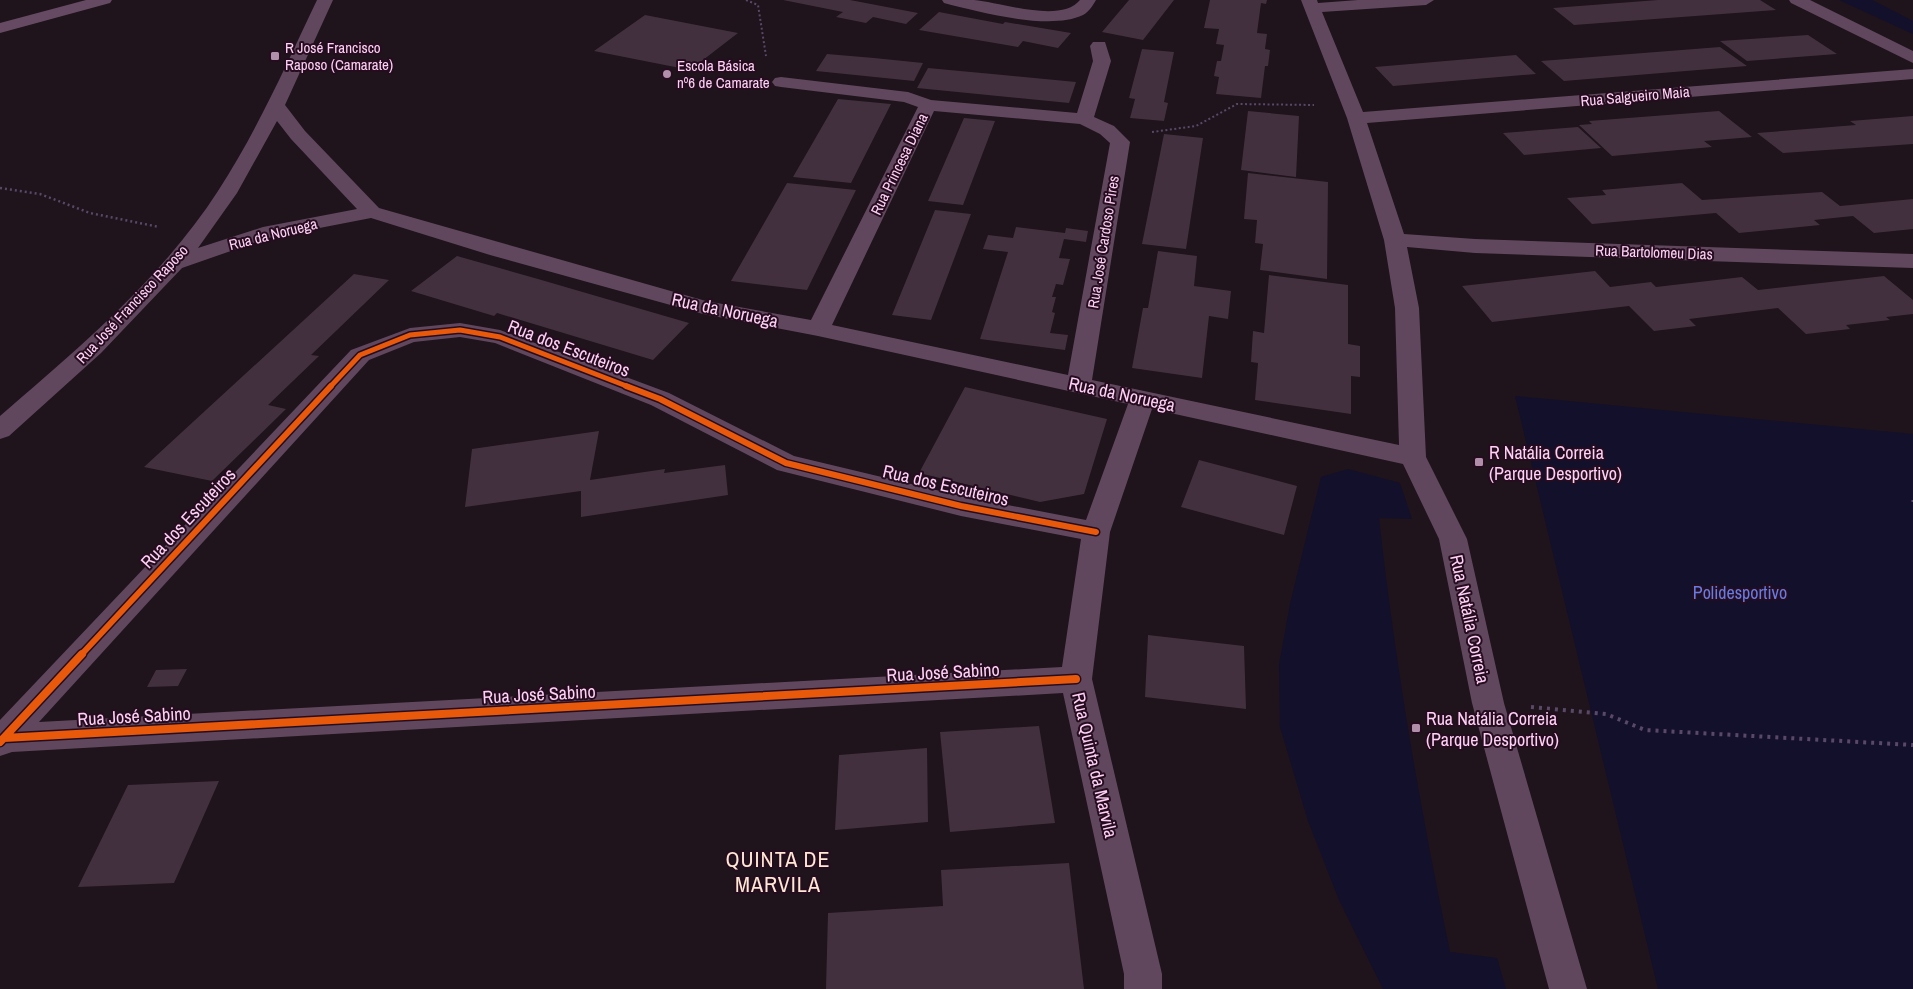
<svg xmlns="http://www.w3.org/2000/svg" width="1913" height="989" font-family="'Archivo Narrow',sans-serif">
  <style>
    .green { fill: #13102c }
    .building { fill: #42303e }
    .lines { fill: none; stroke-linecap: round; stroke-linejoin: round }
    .path-far3 { stroke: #594868; stroke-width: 2; stroke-dasharray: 2 2.5; stroke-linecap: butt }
    .path-far2 { stroke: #594868; stroke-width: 2.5; stroke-dasharray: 2 3; stroke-linecap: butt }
    .path-far1 { stroke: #594868; stroke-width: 3; stroke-dasharray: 2.5 4; stroke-linecap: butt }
    .path { stroke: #594868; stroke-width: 4; stroke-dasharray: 3 5; stroke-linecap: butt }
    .street { fill: #60475d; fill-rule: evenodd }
    .secondary { fill: #664a63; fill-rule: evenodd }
    .cycleway-far2-casing { stroke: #250d1f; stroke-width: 8 }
    .cycleway-far1-casing { stroke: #250d1f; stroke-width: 9 }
    .cycleway-casing { stroke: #250d1f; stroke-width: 11 }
    .cycleway-far2 { stroke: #e8590c; stroke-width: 5 }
    .cycleway-far1 { stroke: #e8590c; stroke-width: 6 }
    .cycleway { stroke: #e8590c; stroke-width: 8 }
    .poi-dot { fill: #b18eaa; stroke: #250d1f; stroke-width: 2 }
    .labels { text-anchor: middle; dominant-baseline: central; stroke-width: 4; stroke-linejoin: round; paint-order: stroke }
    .far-poi-label { font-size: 15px; fill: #ffd1f6; stroke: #250d1f; text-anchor: start }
    .far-street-label { font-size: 15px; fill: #ffd1f6; stroke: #250d1f }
    .street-label { font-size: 18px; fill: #ffd1f6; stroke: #250d1f }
    .poi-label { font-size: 18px; fill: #ffd1f6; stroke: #250d1f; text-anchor: start }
    .park-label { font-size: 18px; fill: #667ce9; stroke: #250d1f }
    .near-neighbourhood-label { font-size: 22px; letter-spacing: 1px; fill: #ffe7d3; stroke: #250d1f }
  </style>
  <rect width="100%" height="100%" fill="#1f131c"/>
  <path class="green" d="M 1839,0 L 1872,0 L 1913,21 L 1913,34 Z
    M 1515,396 L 1913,434 L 1913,989 L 1658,989 Z
    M 1348,469 L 1400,483 L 1412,519 L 1379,518 C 1395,664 1420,808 1450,952 L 1497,958 L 1506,989 L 1383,989 L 1339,900 L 1308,821 L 1280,727 L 1279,665 L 1290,604 L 1321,477 Z"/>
  <path class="building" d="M 783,0 L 850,0 L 918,13 L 906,24 L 873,17 L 866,23 L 836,17 L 843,12 Z
    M 1129,0 L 1174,0 L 1143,40 L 1102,32 Z
    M 1210,0 L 1267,0 L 1266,4 L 1261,3 L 1257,33 L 1267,34 L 1265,49 L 1270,50 L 1268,66 L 1265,66 L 1261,98 L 1216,94 L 1219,77 L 1214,76 L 1217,61 L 1221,61 L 1224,45 L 1216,44 L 1219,29 L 1204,28 Z
    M 1658,0 L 1760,0 L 1776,10 L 1574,25 L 1553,8 Z
    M 939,12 L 1003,24 L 1005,22 L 1071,33 L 1058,48 L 1023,41 L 1018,47 L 919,30 Z
    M 645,15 L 738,33 L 690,70 L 594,51 Z
    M 1808,35 L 1837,54 L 1747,61 L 1720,41 Z
    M 1720,47 L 1747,66 L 1564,81 L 1541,61 Z
    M 1142,49 L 1174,52 L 1164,102 L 1168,103 L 1164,121 L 1130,118 L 1135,99 L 1129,98 Z
    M 827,54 L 874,58 L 923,63 L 914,81 L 816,71 Z
    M 1516,55 L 1536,74 L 1393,86 L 1375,67 Z
    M 928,68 L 1003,75 L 1076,82 L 1069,103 L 917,88 Z
    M 838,99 L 891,104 L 851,183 L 793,177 Z
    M 1248,111 L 1299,116 L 1296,177 L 1241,170 Z
    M 1719,111 L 1752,137 L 1704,141 L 1712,147 L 1612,156 L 1579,125 L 1592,124 L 1589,121 Z
    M 1913,116 L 1913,144 L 1783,153 L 1757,133 L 1856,125 L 1850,121 Z
    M 964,118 L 995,121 L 963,205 L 928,201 Z
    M 1578,127 L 1601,148 L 1524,155 L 1503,133 Z
    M 1164,134 L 1203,138 L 1186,249 L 1142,244 Z
    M 1248,173 L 1328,182 L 1327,279 L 1260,270 L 1263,244 L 1255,243 L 1257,220 L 1244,219 Z
    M 787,183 L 856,190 L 807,290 L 731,281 Z
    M 1682,183 L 1702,200 L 1822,192 L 1840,206 L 1913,199 L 1913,229 L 1874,233 L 1853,216 L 1814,220 L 1820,225 L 1739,233 L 1716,213 L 1592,224 L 1567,198 L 1606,195 L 1602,190 Z
    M 935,210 L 971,214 L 931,320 L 892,315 Z
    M 1016,227 L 1065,233 L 1066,228 L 1088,231 L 1086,242 L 1064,239 L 1059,258 L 1070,259 L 1063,285 L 1056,284 L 1052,297 L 1056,297 L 1052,312 L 1055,313 L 1050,333 L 1068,335 L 1065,350 L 980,339 L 1008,252 L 983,249 L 988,235 L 1013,238 Z
    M 1158,251 L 1197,256 L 1194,286 L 1231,291 L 1228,319 L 1209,316 L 1202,378 L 1132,368 L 1143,308 L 1148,308 Z
    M 457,256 L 538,279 L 689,323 L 653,360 L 497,313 L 494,316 L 411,291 Z
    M 1595,271 L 1610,287 L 1651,282 L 1656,287 L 1742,277 L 1758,290 L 1884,276 L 1913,300 L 1913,314 L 1886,317 L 1890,320 L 1846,325 L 1850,329 L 1806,334 L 1778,308 L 1689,319 L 1696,326 L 1654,331 L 1629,306 L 1492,322 L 1462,286 Z
    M 354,274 L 389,280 L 311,355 L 319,356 L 268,405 L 286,409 L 212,481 L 144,467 Z
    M 1269,275 L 1348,285 L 1348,344 L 1360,346 L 1360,377 L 1351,376 L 1351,414 L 1255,400 L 1258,363 L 1251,362 L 1253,331 L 1264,333 Z
    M 965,387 L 1107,419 L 1084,494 L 1040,502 L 919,473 Z
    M 599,431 L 590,480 L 665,469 L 664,473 L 725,465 L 728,495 L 581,517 L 581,491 L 465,507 L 472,449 Z
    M 1199,460 L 1297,486 L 1284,535 L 1181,507 Z
    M 1148,635 L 1244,646 L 1246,709 L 1145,697 Z
    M 187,669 L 178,686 L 147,687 L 156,670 Z
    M 1039,726 L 1055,823 L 950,832 L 940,732 Z
    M 927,748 L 928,822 L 835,830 L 839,755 Z
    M 219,781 L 174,883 L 78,887 L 128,785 Z
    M 1069,863 L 1084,989 L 826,989 L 828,913 L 943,906 L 941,870 Z"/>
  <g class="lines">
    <path class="path-far3" d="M 746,0 L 758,5 L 766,56
      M 1152,132 L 1196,126 L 1237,104 L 1314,105"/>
    <path class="path-far2" d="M 0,188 L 40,194 L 90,213 L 159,227"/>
    <path class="path-far1" d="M 1913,500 L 1913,502"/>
    <path class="path" d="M 1531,707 L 1606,714 L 1645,730 L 1913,745"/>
    <path class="street" d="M 317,0 L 333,0 L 285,105 L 305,131 L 379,208 L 706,301 L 811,320 L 918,107 L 904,102 L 781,87 L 775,86 L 772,82 L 775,78 L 781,77 L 908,92 L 931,100 L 1077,113 L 1093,61 L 1090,46 L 1093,42 L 1105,42 L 1111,61 L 1094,117 L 1114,126 L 1130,142 L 1092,380 L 1399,445 L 1395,308 L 1384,240 L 1347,118 L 1301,0 L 1317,0 L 1318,3 L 1358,0 L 1434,0 L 1426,5 L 1322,12 L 1363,112 L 1913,69 L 1913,79 L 1367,123 L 1404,234 L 1475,239 L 1913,254 L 1913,268 L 1475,253 L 1407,247 L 1419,308 L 1426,457 L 1467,539 L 1504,703 L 1587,989 L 1549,989 L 1472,703 L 1439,539 L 1403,464 L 1152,409 L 1110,532 L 1092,679 L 1162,974 L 1162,989 L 1124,989 L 1124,974 L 1063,693 L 12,752 L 0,756 L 0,720 L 351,350 L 410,328 L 460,323 L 500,330 L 669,393 L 794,456 L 961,496 L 1086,520 L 1128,404 L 818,336 L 703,314 L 490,255 L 371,218 L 268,238 L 182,268 L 101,353 L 9,436 L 0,439 L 0,416 C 79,348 161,279 218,191 C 257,131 286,65 317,0 ZM 934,111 L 1080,124 L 1100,134 L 1110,143 L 1068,375 L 832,325 ZM 277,121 L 291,139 L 357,209 L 263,227 L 198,248 L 237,193 ZM 460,337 L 495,343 L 651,405 L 777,470 L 961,516 L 1081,539 L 1062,667 L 39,722 L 369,360 L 414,342 Z
      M 942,0 C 952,0 963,0 974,0 C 1000,2 1061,24 1080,0 L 1096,0 C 1093,5 1089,12 1083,15 C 1050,31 979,12 944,3 Z
      M 1789,0 L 1810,0 L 1913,51 L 1913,63 L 1791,3 Z"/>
    <path class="secondary" d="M 86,0 L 112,0 L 110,3 L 0,33 L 0,23 Z"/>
    <g class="cycleway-far2-casing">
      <path id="cycleway-far2" d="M 330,387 L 360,355 L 410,335 L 460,330 L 500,337 L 629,387"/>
    </g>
    <g class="cycleway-far1-casing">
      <path id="cycleway-far1" d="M 626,386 L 660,399 L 786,463 L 961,506 L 1096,532
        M 81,655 L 331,386"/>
    </g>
    <g class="cycleway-casing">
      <path id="cycleway" d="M 4,738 L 1076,679
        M 0,742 L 82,654"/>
    </g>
    <use href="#cycleway-far2" class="cycleway-far2"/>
    <use href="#cycleway-far1" class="cycleway-far1"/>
    <use href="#cycleway" class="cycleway"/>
  </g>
  <g class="poi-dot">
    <rect x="270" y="51" width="10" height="10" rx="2.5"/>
    <circle cx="667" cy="74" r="5"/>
    <rect x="1474" y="457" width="10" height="10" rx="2.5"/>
    <rect x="1411" y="723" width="10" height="10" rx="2.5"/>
  </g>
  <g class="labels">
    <g class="far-poi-label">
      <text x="285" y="47">R José Francisco<tspan x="285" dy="17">Raposo (Camarate)</tspan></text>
      <text x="677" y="65">Escola Básica<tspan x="677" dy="17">nº6 de Camarate</tspan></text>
    </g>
    <g class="far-street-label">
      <text transform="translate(1635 96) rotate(-5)">Rua Salgueiro Maia</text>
      <text transform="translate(899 164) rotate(-64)">Rua Princesa Diana</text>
      <text transform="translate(273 234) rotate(-14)">Rua da Noruega</text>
      <text transform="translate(1103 242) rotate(-81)">Rua José Cardoso Pires</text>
      <text transform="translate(1654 252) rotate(2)">Rua Bartolomeu Dias</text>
      <text transform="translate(132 304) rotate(-47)">Rua José Francisco Raposo</text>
    </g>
    <g class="street-label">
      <text transform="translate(725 310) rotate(12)">Rua da Noruega</text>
      <text transform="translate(569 348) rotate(21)">Rua dos Escuteiros</text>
      <text transform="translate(1122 394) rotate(12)">Rua da Noruega</text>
      <text transform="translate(946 485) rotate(13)">Rua dos Escuteiros</text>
      <text transform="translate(188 518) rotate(-47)">Rua dos Escuteiros</text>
      <text transform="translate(1470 619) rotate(78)">Rua Natália Correia</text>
      <text transform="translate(943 672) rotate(-3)">Rua José Sabino</text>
      <text transform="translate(539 694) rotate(-3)">Rua José Sabino</text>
      <text transform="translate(134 716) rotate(-3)">Rua José Sabino</text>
      <text transform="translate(1095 765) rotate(77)">Rua Quinta da Marvila</text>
    </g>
    <g class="poi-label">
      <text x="1489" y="452">R Natália Correia<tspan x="1489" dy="21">(Parque Desportivo)</tspan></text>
      <text x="1426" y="718">Rua Natália Correia<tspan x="1426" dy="21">(Parque Desportivo)</tspan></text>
    </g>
    <g class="park-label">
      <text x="1740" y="592">Polidesportivo</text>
    </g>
    <g class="near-neighbourhood-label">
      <text x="778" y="859">QUINTA DE<tspan x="778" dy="25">MARVILA</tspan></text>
    </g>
  </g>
</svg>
